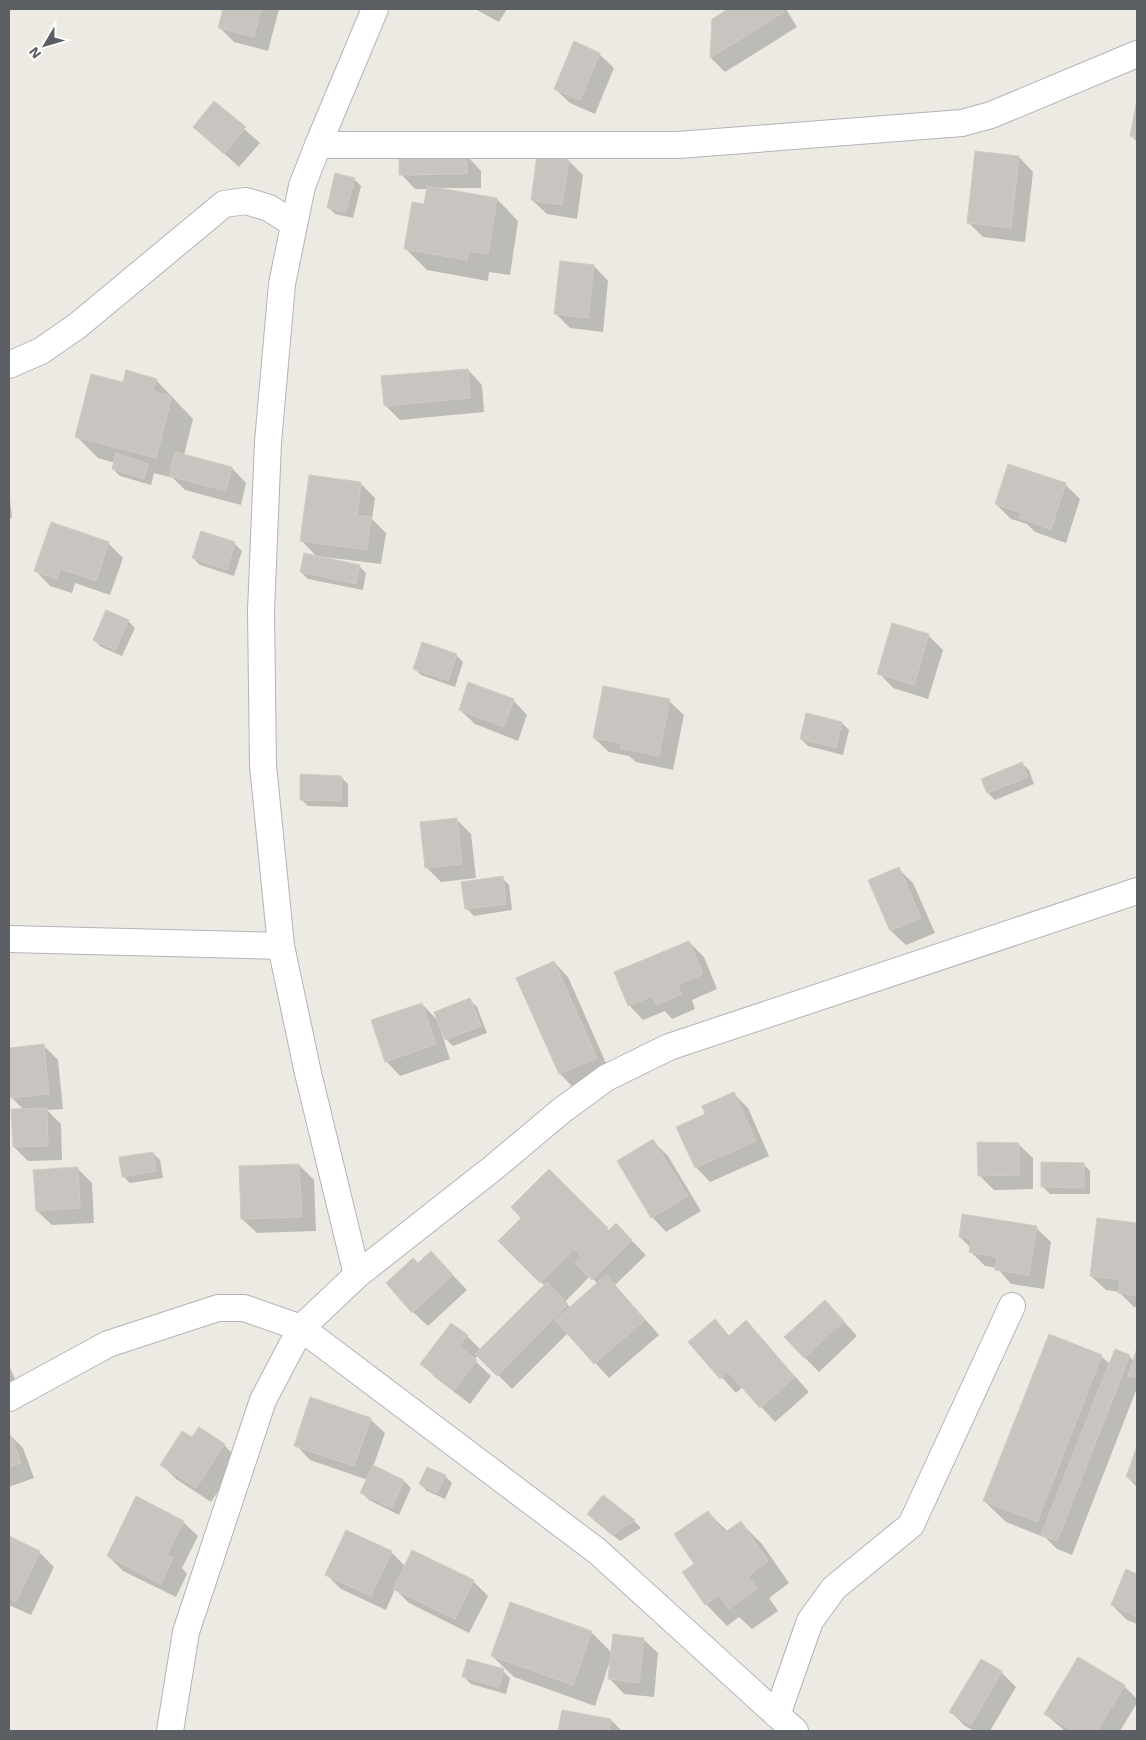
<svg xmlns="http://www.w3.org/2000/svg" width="1146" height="1740" font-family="'Work Sans',sans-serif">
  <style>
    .shadow { fill: #0003; fill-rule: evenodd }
    .building { fill: #c8c5c0; stroke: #d1cbc2 }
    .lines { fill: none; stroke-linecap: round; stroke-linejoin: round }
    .minor-casing { stroke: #b1b4b8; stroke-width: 28 }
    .minor { stroke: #fff; stroke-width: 26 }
  </style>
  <rect width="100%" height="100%" fill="#edeae3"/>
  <path class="shadow" d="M 224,9 L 279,9 L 268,51 L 234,42 L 219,27 Z
    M 475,9 L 507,9 L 499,22 Z
    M 730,9 L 786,9 L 797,27 L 725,72 L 711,58 L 713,20 Z
    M 599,54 L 614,68 L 595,114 L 570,103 L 555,89 Z
    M 214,102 L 260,143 L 239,167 L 194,126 Z
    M 1137,105 L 1137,142 L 1131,135 Z
    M 976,152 L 1019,157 L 1033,172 L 1025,242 L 983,237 L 968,222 Z
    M 467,156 L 481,171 L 481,188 L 442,188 L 442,190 L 497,199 L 518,221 L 510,275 L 489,272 L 488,281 L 427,270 L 405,248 L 425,206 L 427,189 L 415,189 L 401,174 Z
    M 539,156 L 569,161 L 583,175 L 577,219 L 547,214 L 532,200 Z
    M 354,179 L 361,186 L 353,218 L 335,214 L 328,207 Z
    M 594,266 L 608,281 L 603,332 L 570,328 L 556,314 Z
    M 468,370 L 482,385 L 484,412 L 400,420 L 385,405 Z
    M 156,380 L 193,419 L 184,455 L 232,468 L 246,483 L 241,505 L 185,490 L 173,478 L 154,473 L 151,485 L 120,476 L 113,469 L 115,463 L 98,458 L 76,436 L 124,384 Z
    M 360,483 L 375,498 L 372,519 L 386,533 L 381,564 L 316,556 L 301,540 Z
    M 1065,484 L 1080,499 L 1066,543 L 1035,532 L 1027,524 L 1011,519 L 996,504 Z
    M 9,490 L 12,518 L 9,518 Z
    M 202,532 L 235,544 L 242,551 L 234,576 L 200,565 L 193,558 Z
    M 108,543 L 123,558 L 110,595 L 75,583 L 72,593 L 50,586 L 36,571 Z
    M 359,566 L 366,573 L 363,590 L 308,579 L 301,572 Z
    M 128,621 L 135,628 L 122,656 L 101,647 L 94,640 Z
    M 928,635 L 943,650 L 928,699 L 893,688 L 879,673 Z
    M 456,655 L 463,662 L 455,687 L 421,675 L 414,668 Z
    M 513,700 L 527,715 L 518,741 L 475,724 L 460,710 Z
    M 669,701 L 684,715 L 673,770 L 636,762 L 629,756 L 609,752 L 594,738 Z
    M 842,723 L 849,730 L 843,755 L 808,746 L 801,739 Z
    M 1022,763 L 1029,770 L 1034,784 L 995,800 L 988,793 Z
    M 341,777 L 348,784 L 348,807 L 308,806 L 301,799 Z
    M 456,819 L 471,834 L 476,878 L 441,882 L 426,867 Z
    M 898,868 L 913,883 L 935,933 L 906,945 L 891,931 L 870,881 Z
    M 502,878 L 509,885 L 512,910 L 474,916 L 466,908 Z
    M 689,942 L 704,957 L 717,989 L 692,1000 L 695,1009 L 672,1019 L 665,1011 L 643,1020 L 629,1005 Z
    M 554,962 L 568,977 L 610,1072 L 574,1088 L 560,1074 Z
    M 470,1000 L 477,1007 L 487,1033 L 453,1046 L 446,1039 L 441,1024 L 439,1025 L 450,1059 L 400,1076 L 386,1061 L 422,1004 L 440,1023 Z
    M 44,1046 L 58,1060 L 63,1109 L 47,1110 L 61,1124 L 62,1160 L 28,1161 L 14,1147 L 24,1110 L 11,1097 L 9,1074 L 9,1049 Z
    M 733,1093 L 748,1108 L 769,1156 L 710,1182 L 696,1167 L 707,1115 Z
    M 653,1141 L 668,1156 L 701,1211 L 666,1232 L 652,1217 Z
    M 1018,1144 L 1033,1158 L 1033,1189 L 994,1190 L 979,1175 Z
    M 153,1153 L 160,1160 L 163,1178 L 130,1183 L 123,1176 Z
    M 1083,1164 L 1090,1171 L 1090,1194 L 1050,1194 L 1043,1187 Z
    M 299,1165 L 314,1180 L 316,1231 L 257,1233 L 242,1219 Z
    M 77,1168 L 92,1183 L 94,1223 L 52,1225 L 37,1211 Z
    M 549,1170 L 609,1231 L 616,1225 L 646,1255 L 615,1285 L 659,1335 L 609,1378 L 568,1333 L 512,1389 L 478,1355 L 474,1360 L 491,1376 L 470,1404 L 436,1378 L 421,1364 L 467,1336 L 481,1350 L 545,1286 L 500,1241 L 523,1218 ZM 590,1276 L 598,1284 L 571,1308 L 565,1302 Z
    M 1099,1219 L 1137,1225 L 1137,1307 L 1134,1307 L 1119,1292 L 1106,1290 L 1091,1276 Z
    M 1036,1228 L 1051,1242 L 1044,1289 L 1011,1284 L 997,1268 L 985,1266 L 971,1252 L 971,1248 L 960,1237 Z
    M 418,1264 L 445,1267 L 467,1290 L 428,1326 L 413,1312 Z
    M 825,1301 L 857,1336 L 819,1372 L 804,1357 Z
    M 715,1321 L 730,1337 L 746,1322 L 809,1392 L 775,1422 L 743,1387 L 736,1393 L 690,1342 Z
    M 1137,1352 L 1137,1388 L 1072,1555 L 1057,1549 L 1046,1538 L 1006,1522 L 984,1501 L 1101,1356 L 1110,1364 L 1129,1356 L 1134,1361 Z
    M 9,1366 L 18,1385 L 9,1389 Z
    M 370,1419 L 385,1433 L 373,1467 L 404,1481 L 411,1488 L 399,1515 L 369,1500 L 362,1493 L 368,1480 L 310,1460 L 296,1445 Z
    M 199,1429 L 224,1445 L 239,1460 L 211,1502 L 176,1479 L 162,1465 L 192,1439 Z
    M 9,1434 L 23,1448 L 34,1478 L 9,1487 Z
    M 1137,1450 L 1137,1487 L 1127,1477 Z
    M 445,1476 L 452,1483 L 445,1499 L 427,1491 L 420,1484 Z
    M 603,1496 L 634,1521 L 641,1528 L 620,1541 L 595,1521 Z
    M 708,1512 L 728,1532 L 741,1523 L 762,1544 L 789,1583 L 769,1598 L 778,1611 L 752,1629 L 739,1617 L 727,1626 L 706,1604 L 696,1564 Z
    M 183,1522 L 198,1536 L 182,1568 L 187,1574 L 176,1597 L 123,1571 L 108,1556 Z
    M 9,1538 L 39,1552 L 54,1567 L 31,1615 L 9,1605 Z
    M 391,1552 L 405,1566 L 473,1581 L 488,1596 L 469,1633 L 409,1603 L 395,1589 L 386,1610 L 341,1589 L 327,1575 Z
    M 1127,1571 L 1137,1576 L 1137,1624 L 1127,1620 L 1112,1605 Z
    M 591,1632 L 612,1653 L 643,1639 L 658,1653 L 654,1697 L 624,1694 L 610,1679 L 610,1661 L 595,1706 L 514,1677 L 492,1656 Z
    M 503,1671 L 510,1678 L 506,1694 L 471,1684 L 464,1677 Z
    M 1001,1672 L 1016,1687 L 990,1731 L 974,1731 L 965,1726 L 951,1712 Z
    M 1124,1686 L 1137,1699 L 1137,1703 L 1120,1731 L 1065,1731 L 1045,1714 Z
    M 563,1712 L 611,1720 L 622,1731 L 560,1731 Z"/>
  <path class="building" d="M 223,9 L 261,9 L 254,37 L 218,28 Z
    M 728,9 L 781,9 L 784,12 L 710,58 L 712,19 Z
    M 574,41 L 600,53 L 580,100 L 554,89 Z
    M 1137,99 L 1137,138 L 1130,136 Z
    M 214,101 L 246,127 L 224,154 L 193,127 Z
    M 975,151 L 1019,156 L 1011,228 L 967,223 Z
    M 467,155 L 467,174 L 399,175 L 399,156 Z
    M 537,155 L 569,160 L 562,205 L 531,200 Z
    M 335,173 L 355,178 L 346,212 L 327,208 Z
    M 427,186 L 497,198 L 488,254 L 468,251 L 467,260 L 404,249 L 412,202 L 424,204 Z
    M 560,261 L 594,265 L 588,318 L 554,314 Z
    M 468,369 L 470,398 L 384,406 L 381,376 Z
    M 126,370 L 157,379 L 153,391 L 172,396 L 156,458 L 75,437 L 91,374 L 123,382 Z
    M 175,452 L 232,467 L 226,491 L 169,476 Z
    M 116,453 L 148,464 L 144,479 L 112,469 Z
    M 1008,464 L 1066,483 L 1051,529 L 1019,518 L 1021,513 L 995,504 Z
    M 309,475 L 361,482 L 357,515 L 371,517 L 367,550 L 300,541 Z
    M 51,522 L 109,542 L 96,581 L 60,569 L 57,579 L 34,571 Z
    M 201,531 L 235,542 L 227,570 L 192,558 Z
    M 304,553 L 360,565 L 356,584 L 300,572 Z
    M 106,610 L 129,620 L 115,650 L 93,640 Z
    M 892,623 L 929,634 L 914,685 L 877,674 Z
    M 422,642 L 457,654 L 448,681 L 413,669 Z
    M 468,682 L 514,699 L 504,727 L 459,710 Z
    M 603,686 L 670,699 L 659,756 L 620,748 L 621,743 L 593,738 Z
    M 806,713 L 842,722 L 836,748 L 800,739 Z
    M 1022,762 L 1028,777 L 987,793 L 981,779 Z
    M 300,774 L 342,776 L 341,801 L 300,800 Z
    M 457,818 L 462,864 L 425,868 L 420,822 Z
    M 899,867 L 921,918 L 890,931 L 868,880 Z
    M 503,876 L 506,904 L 465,909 L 461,882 Z
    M 689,941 L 703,974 L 678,985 L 681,994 L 657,1005 L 652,996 L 628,1006 L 614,972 Z
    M 554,961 L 597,1058 L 559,1074 L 516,978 Z
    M 470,998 L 481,1026 L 445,1040 L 434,1012 Z
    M 422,1003 L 436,1044 L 385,1062 L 371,1020 Z
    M 44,1044 L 49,1094 L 10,1098 L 9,1048 Z
    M 734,1092 L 756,1141 L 695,1168 L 676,1127 L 705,1114 L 702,1106 Z
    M 47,1108 L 48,1146 L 13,1147 L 11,1109 Z
    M 653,1139 L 688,1196 L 651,1218 L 617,1161 Z
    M 977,1142 L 1019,1143 L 1019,1175 L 978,1176 Z
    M 153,1152 L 156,1171 L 122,1177 L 119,1157 Z
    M 1041,1162 L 1084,1163 L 1084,1188 L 1041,1187 Z
    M 299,1164 L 302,1217 L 241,1219 L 239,1166 Z
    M 78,1167 L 80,1208 L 36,1211 L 33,1170 Z
    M 549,1169 L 608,1228 L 580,1256 L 574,1249 L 540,1283 L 498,1241 L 521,1218 L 511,1207 Z
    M 962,1214 L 1037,1226 L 1029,1275 L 995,1270 L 997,1257 L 969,1252 L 971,1239 L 959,1237 Z
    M 1097,1218 L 1137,1223 L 1137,1296 L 1118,1293 L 1120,1280 L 1090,1276 Z
    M 616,1223 L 632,1240 L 592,1280 L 575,1263 Z
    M 431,1251 L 453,1275 L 412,1313 L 386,1283 L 413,1258 L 418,1263 Z
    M 606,1275 L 645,1320 L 594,1364 L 555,1320 Z
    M 547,1282 L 568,1304 L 497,1376 L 475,1354 Z
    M 825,1300 L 844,1321 L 804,1358 L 784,1337 Z
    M 715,1319 L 729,1336 L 746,1320 L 795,1377 L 760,1408 L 728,1372 L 720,1379 L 688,1342 Z
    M 451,1323 L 468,1335 L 459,1346 L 477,1360 L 454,1390 L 420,1364 Z
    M 1049,1334 L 1102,1355 L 1037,1522 L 983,1501 Z
    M 1137,1348 L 1137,1378 L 1128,1376 Z
    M 1115,1349 L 1130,1355 L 1057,1541 L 1041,1535 Z
    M 310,1397 L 371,1418 L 354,1466 L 294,1446 Z
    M 199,1427 L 225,1444 L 196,1488 L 160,1465 L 182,1431 L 192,1437 Z
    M 9,1432 L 21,1463 L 9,1467 Z
    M 1137,1446 L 1137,1482 L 1126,1477 Z
    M 373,1465 L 404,1480 L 392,1508 L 360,1493 Z
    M 427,1467 L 446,1475 L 437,1493 L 419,1484 Z
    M 603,1495 L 635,1520 L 612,1535 L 587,1514 Z
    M 136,1496 L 184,1521 L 167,1555 L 173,1558 L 161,1584 L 107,1556 Z
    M 708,1511 L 724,1533 L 741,1521 L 768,1561 L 748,1576 L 757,1589 L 729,1609 L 719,1595 L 705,1605 L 682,1572 L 694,1564 L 674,1534 Z
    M 346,1530 L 392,1551 L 371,1596 L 325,1575 Z
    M 9,1536 L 40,1551 L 16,1602 L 9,1598 Z
    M 412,1550 L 474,1580 L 455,1619 L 393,1589 Z
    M 1126,1569 L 1137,1574 L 1137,1617 L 1111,1605 Z
    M 510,1602 L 592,1631 L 573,1685 L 491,1656 Z
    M 613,1634 L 644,1638 L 639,1683 L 608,1679 Z
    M 1078,1657 L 1125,1685 L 1097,1731 L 1073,1731 L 1044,1714 Z
    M 467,1659 L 504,1669 L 499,1687 L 462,1677 Z
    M 981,1659 L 1002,1671 L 971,1725 L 949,1712 Z
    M 562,1710 L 611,1719 L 609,1731 L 558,1731 Z"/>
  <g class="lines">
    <g class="minor-casing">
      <path id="minor" d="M 318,145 L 678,145 L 962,123 L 991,115 L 1137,54
        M 9,365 L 41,351 L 77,326 L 224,204 L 246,201 L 269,208 L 294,224
        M 9,939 L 281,946
        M 357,1275 L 308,1073 L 281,946 L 263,765 L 261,611 L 268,442 L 282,284 L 302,186 L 318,145 L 375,9
        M 9,1398 L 108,1344 L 218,1308 L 244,1308 L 301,1328 L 597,1551 L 795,1731
        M 777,1715 L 810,1621 L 834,1588 L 911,1525 L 1012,1306
        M 170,1731 L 186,1632 L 263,1400 L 301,1328 L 357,1275 L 493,1168 L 561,1111 L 606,1078 L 669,1047 L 1137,891"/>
    </g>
    <use href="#minor" class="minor"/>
  </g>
  <rect width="1146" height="1740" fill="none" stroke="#5b5f63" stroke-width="20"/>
  <g transform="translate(45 45) rotate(232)" stroke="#ffffff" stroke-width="4" paint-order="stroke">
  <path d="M0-4L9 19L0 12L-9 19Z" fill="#5b5f63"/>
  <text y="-8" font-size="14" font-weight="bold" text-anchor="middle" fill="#5b5f63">N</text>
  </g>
</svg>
